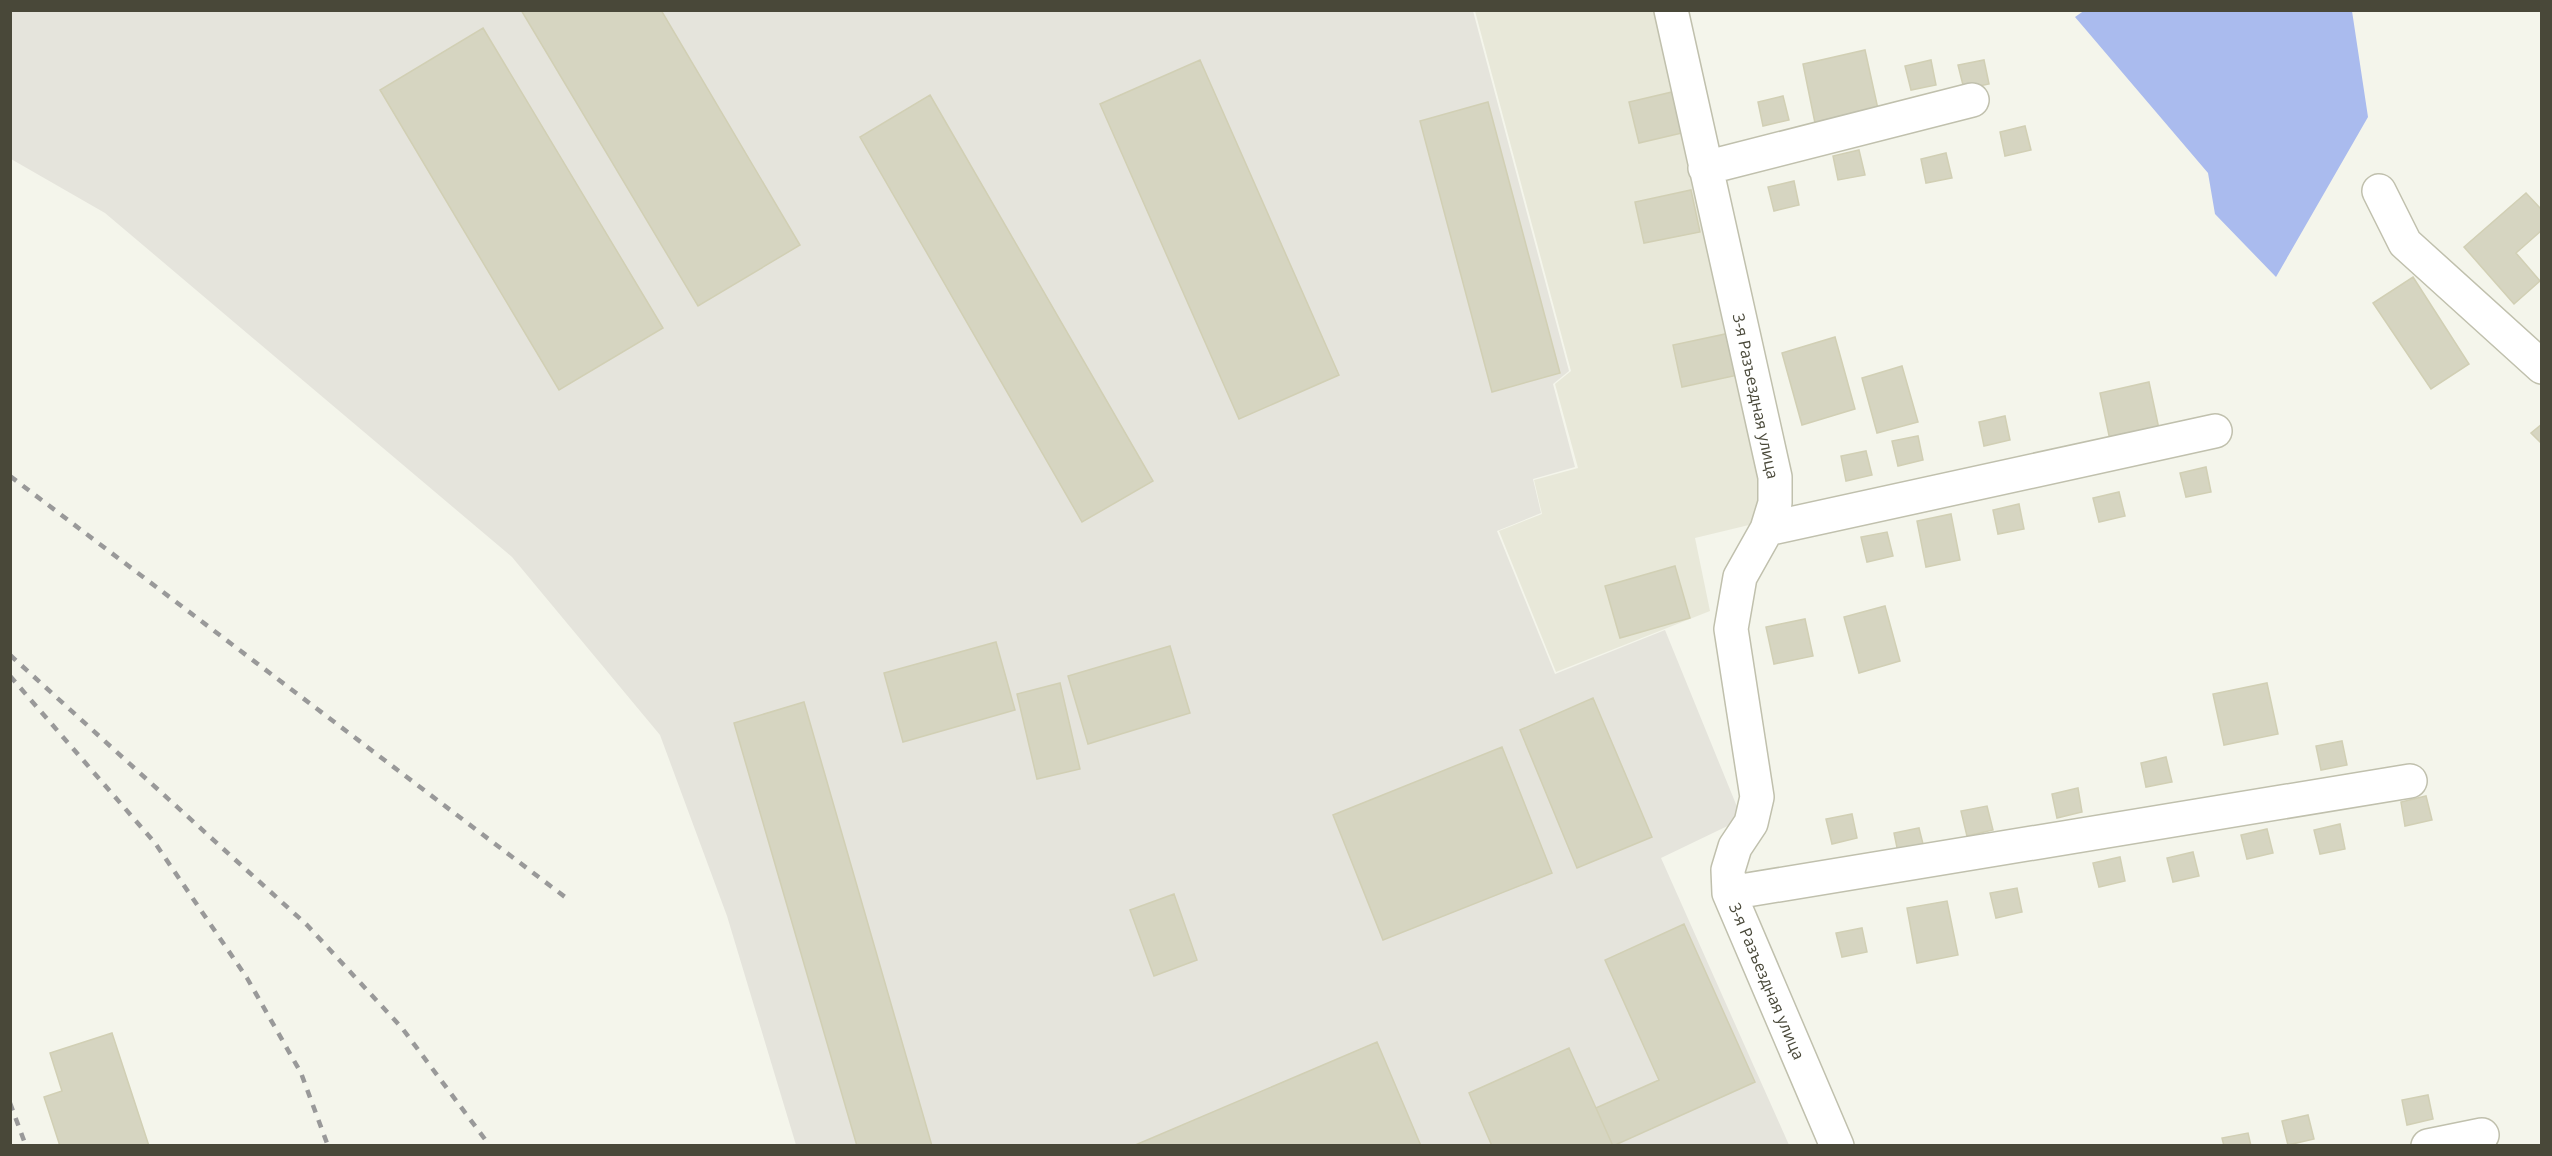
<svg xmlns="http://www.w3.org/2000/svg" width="2552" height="1156" font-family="'Open Sans',sans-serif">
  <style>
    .residential { fill: #e8e8d9 }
    .industrial { fill: #e5e4dc }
    .water { fill: #abe }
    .building { fill: #d6d5c1; stroke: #d1cfb4; stroke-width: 1.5 }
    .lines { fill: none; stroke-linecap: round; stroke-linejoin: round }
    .minor-casing { stroke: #c0c0ad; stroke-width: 36 }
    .minor { stroke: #fff; stroke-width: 33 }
    .rail { stroke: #999; stroke-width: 4.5; stroke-dasharray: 8 8; stroke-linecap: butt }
    .labels { text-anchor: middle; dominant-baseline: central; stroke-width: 4.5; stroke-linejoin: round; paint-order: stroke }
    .street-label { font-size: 16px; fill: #494839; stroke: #fff }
  </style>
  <rect width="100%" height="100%" fill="#f4f5eb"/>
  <path class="residential" d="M 1475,11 L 1661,11 L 1767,495 L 1749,525 L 1695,538 L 1710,611 L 1556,672 L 1499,531 L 1542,514 L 1534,480 L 1578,468 L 1555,384 L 1571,371 Z"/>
  <path class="industrial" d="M 11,11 L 1473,11 L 1569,371 L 1553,384 L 1575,467 L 1533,479 L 1541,513 L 1497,531 L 1555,674 L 1665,630 L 1742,819 L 1661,858 L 1789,1145 L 796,1145 L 727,916 L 660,735 L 512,557 L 105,213 L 11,159 Z"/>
  <path class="water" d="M 2085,10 L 2352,11 L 2368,117 L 2276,277 L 2215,214 L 2208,173 L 2075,17 Z"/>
  <path class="building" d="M 521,10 L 661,10 L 800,245 L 698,306 Z
    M 483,28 L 663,328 L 559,390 L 380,90 Z
    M 1865,50 L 1878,109 L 1815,123 L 1803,64 Z
    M 1200,60 L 1339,375 L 1239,419 L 1100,104 Z
    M 1931,60 L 1936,85 L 1911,90 L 1905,66 Z
    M 1984,60 L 1989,84 L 1964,89 L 1958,65 Z
    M 1672,92 L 1682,133 L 1639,143 L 1629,102 Z
    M 930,95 L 1153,481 L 1082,522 L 860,137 Z
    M 1783,96 L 1789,120 L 1763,126 L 1758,102 Z
    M 1488,102 L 1560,373 L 1492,392 L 1420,121 Z
    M 2025,126 L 2031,150 L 2005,156 L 2000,132 Z
    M 1859,150 L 1865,175 L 1838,180 L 1833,156 Z
    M 1946,153 L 1952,178 L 1926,183 L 1921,159 Z
    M 1794,181 L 1799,205 L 1774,211 L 1768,187 Z
    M 1691,190 L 1700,232 L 1644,243 L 1635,202 Z
    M 2526,193 L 2542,210 L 2542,230 L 2516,253 L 2540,281 L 2514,304 L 2464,247 Z
    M 2413,277 L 2469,364 L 2431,389 L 2373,303 Z
    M 1730,333 L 1738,375 L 1682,387 L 1673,345 Z
    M 1835,337 L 1855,409 L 1802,425 L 1782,353 Z
    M 1902,366 L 1918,422 L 1877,433 L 1862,378 Z
    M 2149,382 L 2159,429 L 2110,440 L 2100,393 Z
    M 2005,416 L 2010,440 L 1984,446 L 1979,422 Z
    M 2542,424 L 2542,444 L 2531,433 Z
    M 1918,436 L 1923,460 L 1898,466 L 1892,441 Z
    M 1866,451 L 1872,475 L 1846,481 L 1841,456 Z
    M 2206,467 L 2211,492 L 2186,497 L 2180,473 Z
    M 2119,492 L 2125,516 L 2099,522 L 2093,498 Z
    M 2019,504 L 2024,529 L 1998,534 L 1993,510 Z
    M 1951,514 L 1960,560 L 1926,567 L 1917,521 Z
    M 1887,532 L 1893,556 L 1867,562 L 1861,537 Z
    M 1675,566 L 1690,618 L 1620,638 L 1605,586 Z
    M 1885,606 L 1900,661 L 1859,673 L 1844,617 Z
    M 1805,619 L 1813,656 L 1774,664 L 1766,627 Z
    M 996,642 L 1015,710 L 903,742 L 884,673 Z
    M 1170,646 L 1190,713 L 1088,744 L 1068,676 Z
    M 1060,683 L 1080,769 L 1037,779 L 1017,694 Z
    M 2267,683 L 2278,734 L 2224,745 L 2213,694 Z
    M 1593,698 L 1652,837 L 1577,868 L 1520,730 Z
    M 804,702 L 932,1146 L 857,1146 L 734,723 Z
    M 2342,741 L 2347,765 L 2321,770 L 2316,746 Z
    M 1502,747 L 1552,873 L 1383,940 L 1333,815 Z
    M 2166,757 L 2172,782 L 2146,787 L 2141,763 Z
    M 2078,788 L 2082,812 L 2057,818 L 2052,794 Z
    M 2426,796 L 2432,820 L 2405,826 L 2401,802 Z
    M 1987,806 L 1993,830 L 1967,836 L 1961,811 Z
    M 1852,814 L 1857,838 L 1832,844 L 1826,819 Z
    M 2340,824 L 2345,849 L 2320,854 L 2314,830 Z
    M 1919,828 L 1925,852 L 1899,857 L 1894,833 Z
    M 2267,829 L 2273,853 L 2247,859 L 2241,835 Z
    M 2193,852 L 2199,876 L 2173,882 L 2167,858 Z
    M 2120,857 L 2125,881 L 2099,887 L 2093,863 Z
    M 2017,888 L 2022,912 L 1996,918 L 1990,893 Z
    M 1174,894 L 1197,960 L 1154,976 L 1130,910 Z
    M 1947,901 L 1958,955 L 1917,963 L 1907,908 Z
    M 1684,924 L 1755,1082 L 1613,1146 L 1596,1108 L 1659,1080 L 1605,960 Z
    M 1862,928 L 1867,952 L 1842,957 L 1836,933 Z
    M 112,1033 L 149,1146 L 60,1146 L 44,1097 L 62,1091 L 50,1053 Z
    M 1377,1042 L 1421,1146 L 1133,1146 Z
    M 1569,1048 L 1613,1146 L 1492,1146 L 1469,1093 Z
    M 2428,1095 L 2433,1119 L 2407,1125 L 2402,1100 Z
    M 2308,1115 L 2314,1139 L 2288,1145 L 2282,1121 Z
    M 2248,1133 L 2251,1146 L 2224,1146 L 2222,1138 Z"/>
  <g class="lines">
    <g class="minor-casing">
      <path id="minor" d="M 1671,10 L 1775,477 L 1775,503 L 1767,529 L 1740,577 L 1731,629 L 1757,797 L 1751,823 L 1735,847 L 1728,870 L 1729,893 L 1837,1146
        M 1705,168 L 1972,100
        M 2379,191 L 2405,243 L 2542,367
        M 1767,529 L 2215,431
        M 1729,893 L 2410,781
        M 2428,1146 L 2482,1135"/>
    </g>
    <use href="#minor" class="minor"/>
    <path class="rail" d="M 10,476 L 565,897
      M 10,655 L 307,925 L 402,1028 L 490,1146
      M 10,676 L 155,843 L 247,978 L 301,1073 L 328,1146
      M 10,1103 L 26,1146"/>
  </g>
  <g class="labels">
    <g class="street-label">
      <text transform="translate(1756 396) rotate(78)">3-я Разъездная улица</text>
      <text transform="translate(1767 981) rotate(67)">3-я Разъездная улица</text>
    </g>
  </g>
  <rect width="2552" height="1156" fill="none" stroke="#494839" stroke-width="24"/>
</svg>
